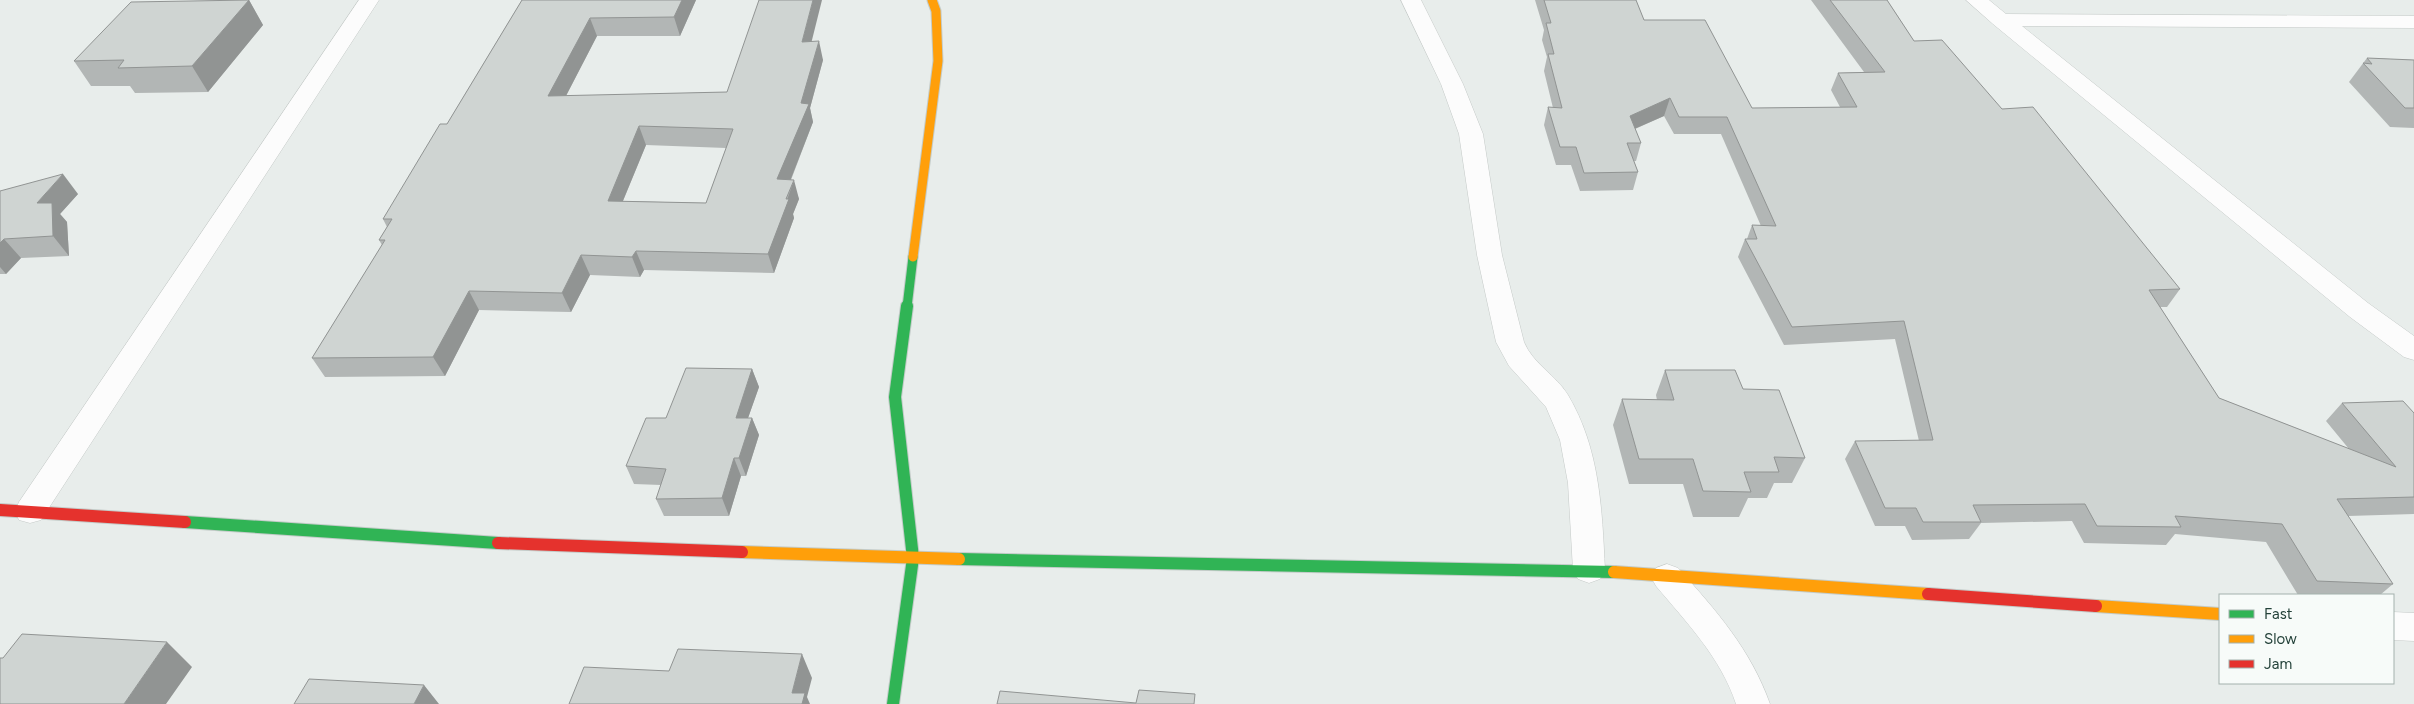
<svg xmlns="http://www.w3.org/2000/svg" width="2414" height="704" font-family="Figtree,sans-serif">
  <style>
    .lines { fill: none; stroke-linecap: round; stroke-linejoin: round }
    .street-casing { stroke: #c5cac8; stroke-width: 1 }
    .fast-far1-casing { stroke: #c3cbc8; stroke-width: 11 }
    .fast-casing { stroke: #c3cbc8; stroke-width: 14 }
    .slow-far1-casing { stroke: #c3cbc8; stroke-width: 11 }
    .slow-casing { stroke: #c3cbc8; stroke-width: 14 }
    .jam-casing { stroke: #c3cbc8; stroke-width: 14 }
    .street { fill: #fcfcfc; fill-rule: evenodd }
    .fast-far1 { stroke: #30b455; stroke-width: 9 }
    .fast { stroke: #30b455; stroke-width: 12 }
    .slow-far1 { stroke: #ff9f0a; stroke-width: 9 }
    .slow { stroke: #ff9f0a; stroke-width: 12 }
    .jam { stroke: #e5322d; stroke-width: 12 }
    .wall { fill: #b2b6b5; fill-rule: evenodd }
    .shaded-wall { fill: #919493 }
    .building { fill: #cfd4d2; stroke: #919493; fill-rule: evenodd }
  </style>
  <rect width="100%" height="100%" fill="#e8edeb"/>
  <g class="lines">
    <g class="street-casing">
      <path id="street" d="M 359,0 L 379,0 L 41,520 L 30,523 L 19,520 L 15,511 L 19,502 Z
        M 1401,0 L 1421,0 L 1463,84 L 1483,134 L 1502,255 L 1524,342 C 1533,364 1556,375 1568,395 C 1600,449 1602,509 1605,570 L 1600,579 L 1589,583 L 1578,579 L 1573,570 L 1568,483 L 1560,440 L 1546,407 L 1509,366 L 1496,342 L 1477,255 L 1459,134 L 1441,84 Z
        M 1966,0 L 1989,0 L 2006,14 L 2414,16 L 2414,28 L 2022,26 L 2368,303 L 2414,336 L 2414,360 L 2404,357 L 2350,317 L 1993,24 Z
        M 1667,564 L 1678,568 C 1716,610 1751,650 1770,704 L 1736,704 C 1721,658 1687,623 1656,586 L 1651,577 L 1656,568 Z
        M 2393,612 L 2414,613 L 2414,641 L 2393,640 Z"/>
    </g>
    <g class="fast-far1-casing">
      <path id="fast-far1" d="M 907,307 L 913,257"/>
    </g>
    <g class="fast-casing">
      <path id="fast" d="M 185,522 L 498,543
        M 959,559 L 1614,572
        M 893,704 L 913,558 L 895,397 L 907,306"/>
    </g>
    <g class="slow-far1-casing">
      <path id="slow-far1" d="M 913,257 L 938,61 L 936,11 L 932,0"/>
    </g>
    <g class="slow-casing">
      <path id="slow" d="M 742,552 L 959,559
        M 1614,572 L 1928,594
        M 2096,606 L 2220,614"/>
    </g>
    <g class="jam-casing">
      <path id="jam" d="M 0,510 L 185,522
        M 498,543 L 742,552
        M 1928,594 L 2096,606"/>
    </g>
    <use href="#street" class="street"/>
    <use href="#fast-far1" class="fast-far1"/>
    <use href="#fast" class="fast"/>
    <use href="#slow-far1" class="slow-far1"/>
    <use href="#slow" class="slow"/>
    <use href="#jam" class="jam"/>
  </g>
  <path class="wall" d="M 249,0 L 263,25 L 208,92 L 135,93 L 130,86 L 91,86 L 74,61 Z
    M 522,0 L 696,0 L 680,36 L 597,36 L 566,96 L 727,92 L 812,42 L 823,60 L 810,108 L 813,122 L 791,180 L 799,199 L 793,214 L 794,218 L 774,273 L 644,270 L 640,277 L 590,275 L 571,312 L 479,310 L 445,376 L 325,377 L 312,358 L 382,245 L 379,240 L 387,227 L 383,219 L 447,124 ZM 646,145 L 726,148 L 706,203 L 623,201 Z
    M 1535,0 L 1636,0 L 1644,20 L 1752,108 L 1840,107 L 1831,90 L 1838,73 L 1864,72 L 1811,0 L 1887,0 L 1914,41 L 2002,109 L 2180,289 L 2167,307 L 2160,307 L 2219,398 L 2349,449 L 2326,421 L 2342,403 L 2414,413 L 2414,514 L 2348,516 L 2393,584 L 2380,595 L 2298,595 L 2266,542 L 2175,534 L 2166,545 L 2084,543 L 2072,521 L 1981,523 L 1969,539 L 1912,540 L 1905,526 L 1875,526 L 1845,459 L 1855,441 L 1919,441 L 1895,339 L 1784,345 L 1738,257 L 1745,239 L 1747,239 L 1752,225 L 1761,226 L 1721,134 L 1674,134 L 1664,116 L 1635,129 L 1641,143 L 1636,161 L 1634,161 L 1638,172 L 1633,190 L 1580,191 L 1571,165 L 1556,165 L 1544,125 L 1548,107 L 1553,108 L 1544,71 L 1547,57 L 1542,40 L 1544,30 Z
    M 2367,58 L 2414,60 L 2414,128 L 2390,127 L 2349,82 Z
    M 0,191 L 78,194 L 60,214 L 67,222 L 69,256 L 21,258 L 6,274 L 0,274 Z
    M 752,369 L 759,387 L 748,418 L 752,418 L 759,435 L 746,476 L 741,476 L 729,516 L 664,516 L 656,499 L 661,485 L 634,484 L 626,466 L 666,418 Z
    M 1665,370 L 1743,389 L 1805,458 L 1792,483 L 1774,483 L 1767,498 L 1748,498 L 1739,517 L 1693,517 L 1683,484 L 1629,484 L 1613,425 L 1622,399 L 1657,400 L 1656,395 Z"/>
  <path class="shaded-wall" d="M 249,0 L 263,25 L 208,92 L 192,66 Z
    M 682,0 L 696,0 L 680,36 L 674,17 Z
    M 813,0 L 822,0 L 807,60 L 802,42 Z
    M 590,18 L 597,36 L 556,115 L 548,96 Z
    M 819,41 L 823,60 L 810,108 L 813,122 L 783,199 L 777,179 L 801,103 Z
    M 1670,98 L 1664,116 L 1625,133 L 1630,116 Z
    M 639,126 L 646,145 L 615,220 L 608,201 Z
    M 63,174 L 78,194 L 60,214 L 67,222 L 69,256 L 53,236 L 37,203 Z
    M 794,180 L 799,199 L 793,214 L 794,218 L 774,273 L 768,254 Z
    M 4,239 L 21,258 L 6,274 L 0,267 L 0,243 Z
    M 636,251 L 644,270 L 640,277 L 632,257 Z
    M 581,255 L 590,275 L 571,312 L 562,293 Z
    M 469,291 L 479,310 L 445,376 L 433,357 Z
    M 752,369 L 759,387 L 742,435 L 736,418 Z
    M 752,418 L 759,435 L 746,476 L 739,458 Z
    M 734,458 L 741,476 L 729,516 L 722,498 Z
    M 167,642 L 192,667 L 166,704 L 124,704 Z
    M 802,654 L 812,678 L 807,697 L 810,704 L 797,704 L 792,693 Z
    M 424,685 L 439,704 L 414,704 Z"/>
  <path class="building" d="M 249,0 L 192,66 L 118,68 L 124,60 L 74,61 L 131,2 Z
    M 522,0 L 682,0 L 674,17 L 590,18 L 548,96 L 727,92 L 759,0 L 813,0 L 802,42 L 819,41 L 801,103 L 809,104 L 777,179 L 794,180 L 786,199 L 789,199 L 768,254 L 636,251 L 632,257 L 581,255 L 562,293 L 469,291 L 433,357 L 312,358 L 385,240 L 379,240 L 392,219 L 383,219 L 440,124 L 447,124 ZM 639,126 L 733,129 L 706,203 L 608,201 Z
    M 1544,0 L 1636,0 L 1644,20 L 1705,20 L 1752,108 L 1857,107 L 1838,73 L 1885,72 L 1830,0 L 1887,0 L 1914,41 L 1942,40 L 2002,109 L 2033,107 L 2180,289 L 2149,290 L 2219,398 L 2396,467 L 2342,403 L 2403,401 L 2414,413 L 2414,497 L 2337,499 L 2393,584 L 2317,581 L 2282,524 L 2175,516 L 2181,527 L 2097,526 L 2085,504 L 1973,505 L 1981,522 L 1923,522 L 1916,508 L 1885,508 L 1855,441 L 1933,440 L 1904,321 L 1792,327 L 1745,239 L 1757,239 L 1752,225 L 1776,226 L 1727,117 L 1679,117 L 1670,98 L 1630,116 L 1641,143 L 1627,143 L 1638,172 L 1584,173 L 1576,147 L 1560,147 L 1548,107 L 1562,108 L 1548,54 L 1554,54 L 1546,23 L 1551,23 Z
    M 2367,58 L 2414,60 L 2414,108 L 2405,108 L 2363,63 L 2372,64 Z
    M 63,174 L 37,203 L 52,203 L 53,236 L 4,239 L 0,243 L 0,191 Z
    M 686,368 L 752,369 L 736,418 L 752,418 L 739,458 L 734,458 L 722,498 L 656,499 L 666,469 L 626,466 L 646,418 L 666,418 Z
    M 1665,370 L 1735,370 L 1743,389 L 1779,390 L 1805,458 L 1774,457 L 1779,472 L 1744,472 L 1751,492 L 1703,491 L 1693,459 L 1639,459 L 1622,399 L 1674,400 Z
    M 22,634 L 167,642 L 124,704 L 0,704 L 0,658 L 3,658 Z
    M 678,649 L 802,654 L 792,693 L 805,693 L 802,704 L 569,704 L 584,667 L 669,671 Z
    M 309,679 L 424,685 L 414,704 L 294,704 Z
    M 1139,690 L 1195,694 L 1194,704 L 997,704 L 1000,691 L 1136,703 Z"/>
  <rect x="2219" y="594" width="175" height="90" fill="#f7fbf9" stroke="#a3b1ad"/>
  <rect x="2229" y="610" width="25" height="8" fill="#30b455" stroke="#a3b1ad"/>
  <text x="2264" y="619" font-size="15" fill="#24423a">Fast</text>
  <rect x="2229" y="635" width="25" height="8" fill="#ff9f0a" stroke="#a3b1ad"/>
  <text x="2264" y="644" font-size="15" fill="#24423a">Slow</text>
  <rect x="2229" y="660" width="25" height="8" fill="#e5322d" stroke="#a3b1ad"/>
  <text x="2264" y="669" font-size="15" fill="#24423a">Jam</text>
</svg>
